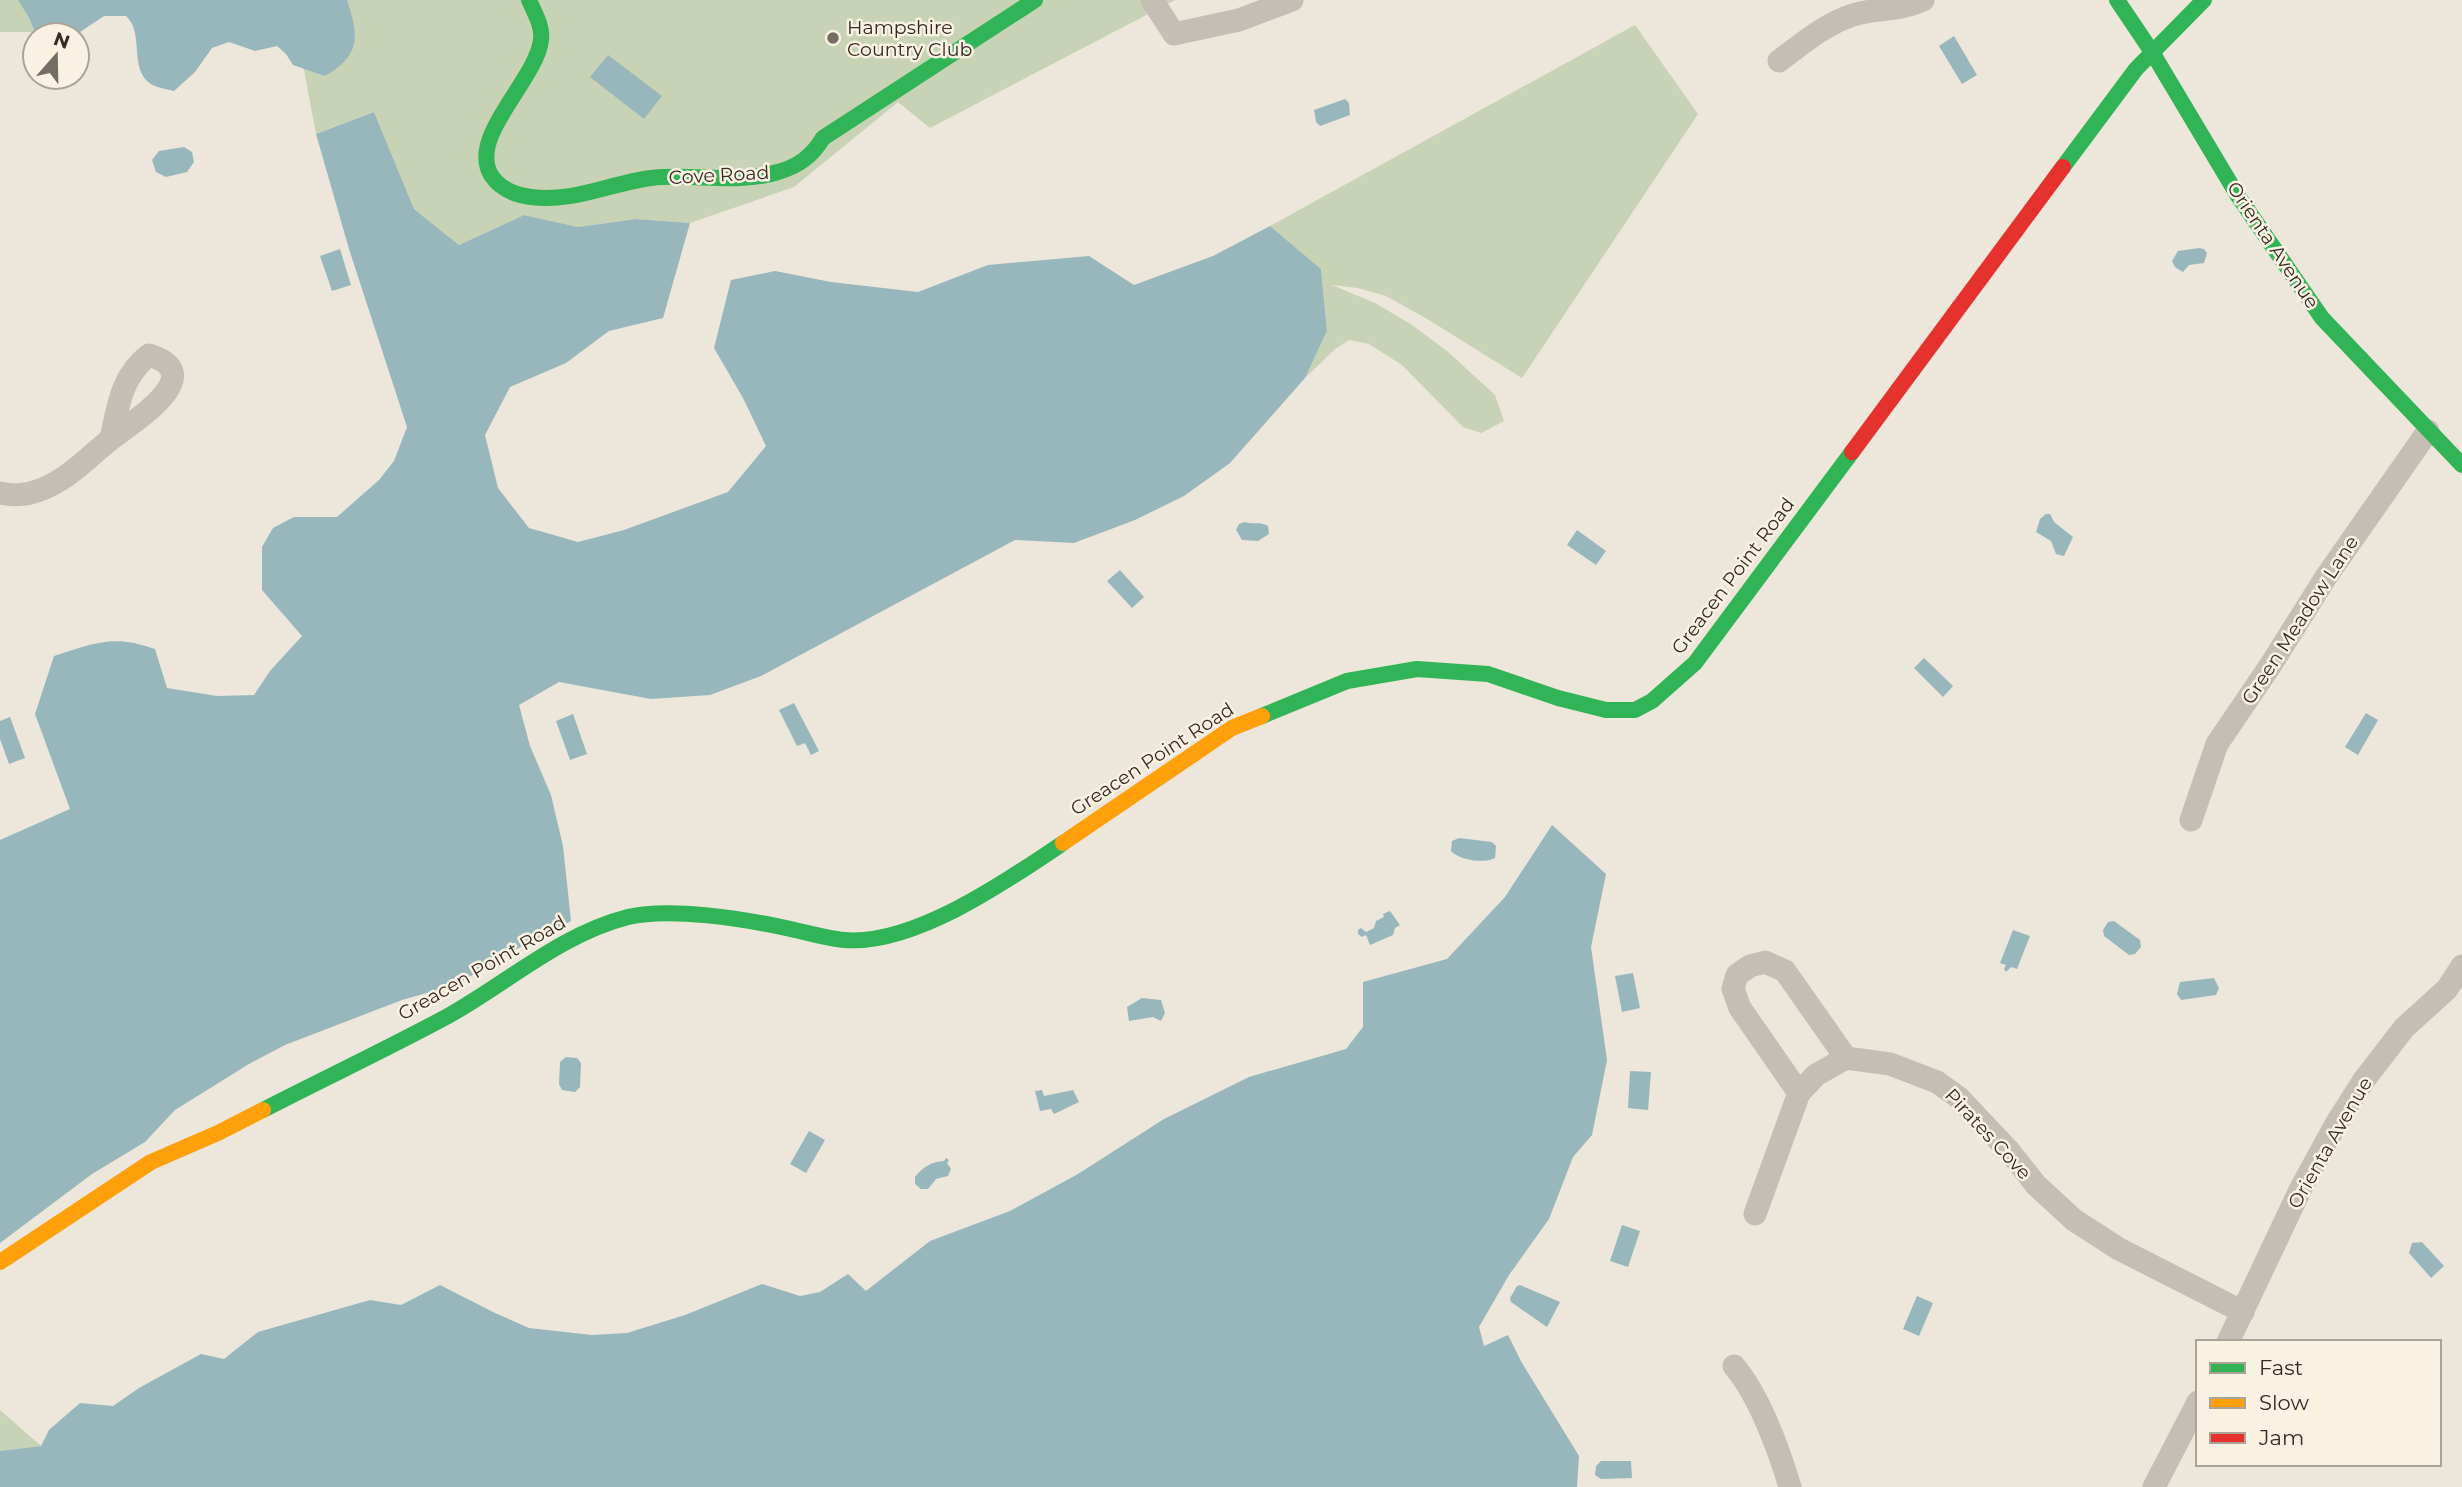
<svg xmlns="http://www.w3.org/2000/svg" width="2462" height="1487" font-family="Montserrat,sans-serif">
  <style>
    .green { fill: #c8d2b4 }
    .water { fill: #98b7bd }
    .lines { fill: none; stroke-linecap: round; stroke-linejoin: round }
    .street { stroke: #c4beb5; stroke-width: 23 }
    .fast { stroke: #30b455; stroke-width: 16 }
    .slow { stroke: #ff9f0a; stroke-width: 16 }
    .jam { stroke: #e5322d; stroke-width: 16 }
    .poi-dot { fill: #746d64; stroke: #f9f2e2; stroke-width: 2.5 }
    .labels { text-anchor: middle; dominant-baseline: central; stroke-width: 5; stroke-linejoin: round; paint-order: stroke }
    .poi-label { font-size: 19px; fill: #342c24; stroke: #f9f2e2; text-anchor: start }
    .street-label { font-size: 19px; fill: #342c24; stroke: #f9f2e2 }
  </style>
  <rect width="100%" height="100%" fill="#ece6db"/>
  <path class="green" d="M 0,0 L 18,0 L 29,18 L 35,32 L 0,32 Z
    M 252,0 L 1175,0 L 930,128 L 898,102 L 794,187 L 690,223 L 636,219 L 578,227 L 524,215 L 459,245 L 414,209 L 374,112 L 316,134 L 304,70 Z
    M 1635,25 L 1698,114 L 1522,378 L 1429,320 L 1386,296 L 1358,288 L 1332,285 L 1375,303 L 1412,325 L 1447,351 L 1495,395 L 1504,421 L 1481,433 L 1463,427 L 1402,365 L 1369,344 L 1349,340 L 1335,349 L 1305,378 L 1327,331 L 1321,269 L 1270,226 Z
    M 0,1410 L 41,1446 L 0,1451 Z"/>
  <path class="water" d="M 18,0 L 347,0 C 359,36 361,55 325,76 L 293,65 L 286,54 L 277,46 L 255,51 L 229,42 L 212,48 L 195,72 L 174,91 C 167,89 157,88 151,84 C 128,69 145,33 126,16 L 104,16 L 80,32 L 61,35 L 39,35 L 35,32 L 29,18 Z
    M 1954,36 L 1977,75 L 1962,84 L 1939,46 Z
    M 608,55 L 662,96 L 644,119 L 590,77 Z
    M 1345,99 L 1349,103 L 1350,115 L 1320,126 L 1316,122 L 1314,110 Z
    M 374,112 L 414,209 L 459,245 L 524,215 L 578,227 L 636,219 L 690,223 L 663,318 L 609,331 L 566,363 L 510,387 L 485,435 L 498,488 L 529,528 L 578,542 L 624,530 L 728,492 L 766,446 L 743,398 L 714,348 L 731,280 L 775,271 L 831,282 L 918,292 L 988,265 L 1089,256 L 1134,285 L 1213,256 L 1270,226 L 1321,269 L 1327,331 L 1305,378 L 1230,463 L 1184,496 L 1135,520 L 1074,543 L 1015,540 L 761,676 L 710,695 L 651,699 L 559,682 L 519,705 L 530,746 L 551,795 L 563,846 L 571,921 L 505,955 L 458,984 L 402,1000 L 285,1045 L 249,1064 L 175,1110 L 145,1142 L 92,1174 L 0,1243 L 0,840 L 70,809 L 35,714 L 54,656 C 95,643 113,634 155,649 L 167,688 L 217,696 L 254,695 L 270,671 L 302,636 L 262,590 L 262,547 L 273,528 L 294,517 L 337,517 L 379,480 L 394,461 L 407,427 L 349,249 L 316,134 Z
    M 184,147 L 192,152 L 194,162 L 187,172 L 166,177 L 156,172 L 152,160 L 159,151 Z
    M 2199,248 L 2204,249 L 2207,253 L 2204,263 L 2189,265 L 2183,272 L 2175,267 L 2172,261 L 2178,251 Z
    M 340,249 L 351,285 L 332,291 L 320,256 Z
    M 2046,514 L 2050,514 L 2054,522 L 2073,537 L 2064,556 L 2056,554 L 2051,541 L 2036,532 L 2040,519 Z
    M 1245,522 C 1254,525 1260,521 1268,526 L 1269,534 L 1258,541 L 1242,540 L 1236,530 L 1239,524 Z
    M 1577,530 L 1606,551 L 1596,565 L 1567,545 Z
    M 1120,570 L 1144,597 L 1132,608 L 1107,581 Z
    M 1924,658 L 1953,686 L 1943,697 L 1914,668 Z
    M 794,703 L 819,751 L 811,755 L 805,743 L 797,746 L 779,710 Z
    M 2366,713 L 2378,720 L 2358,755 L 2345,747 Z
    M 573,714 L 587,754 L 570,760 L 556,721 Z
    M 10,717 L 25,758 L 9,764 L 0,739 L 0,721 Z
    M 1552,825 L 1606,874 L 1591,947 L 1607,1060 L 1592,1135 L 1573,1157 L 1549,1219 L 1509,1275 L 1479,1327 L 1484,1346 L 1508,1335 L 1522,1363 L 1579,1456 L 1577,1487 L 0,1487 L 0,1451 L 41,1446 L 49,1430 L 80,1403 L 113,1406 L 139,1388 L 201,1354 L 224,1359 L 258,1332 L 370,1300 L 401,1305 L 440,1285 L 495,1313 L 529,1328 L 592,1335 L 627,1333 L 685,1315 L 762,1284 L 800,1296 L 820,1292 L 848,1274 L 866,1291 L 930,1241 L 1010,1211 L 1078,1174 L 1164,1119 L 1249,1077 L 1346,1049 L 1363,1027 L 1363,982 L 1447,959 L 1505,897 Z
    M 1459,838 L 1492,842 L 1496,846 L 1495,858 C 1484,864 1459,860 1451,851 L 1452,841 Z
    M 1390,911 L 1400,925 L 1395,928 L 1393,935 L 1370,945 L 1366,935 L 1362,937 L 1358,934 L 1358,930 L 1361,928 L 1366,932 L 1374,928 L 1376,921 L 1384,917 L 1383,914 Z
    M 2114,921 L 2140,940 L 2141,947 L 2135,954 L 2129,955 L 2104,936 L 2103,930 L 2108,922 Z
    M 2013,930 L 2030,936 L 2017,969 L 2011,967 L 2006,972 L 2004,969 L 2006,965 L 2000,963 Z
    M 1633,973 L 1640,1008 L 1622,1012 L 1615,976 Z
    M 2214,978 L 2219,988 L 2216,995 L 2181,1000 L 2177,994 L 2180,982 Z
    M 1142,998 L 1161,1000 L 1165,1013 L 1161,1021 L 1153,1017 L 1129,1021 L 1127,1007 Z
    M 566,1057 L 577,1058 L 581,1063 L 580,1087 L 575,1092 L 562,1090 L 559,1084 L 560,1062 Z
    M 1630,1071 L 1651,1072 L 1648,1110 L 1628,1108 Z
    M 1042,1090 L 1044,1096 L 1073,1090 L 1079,1102 L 1054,1114 L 1051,1109 L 1040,1111 L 1035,1091 Z
    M 809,1131 L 825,1140 L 806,1173 L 790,1164 Z
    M 946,1158 L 949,1160 L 947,1163 L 951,1169 L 948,1176 L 936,1179 L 928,1189 L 921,1189 L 915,1184 L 915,1177 C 923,1167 931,1162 944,1161 Z
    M 1622,1225 L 1640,1231 L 1628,1267 L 1610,1261 Z
    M 2422,1242 L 2444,1266 L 2431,1278 L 2409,1253 L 2412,1243 Z
    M 1520,1285 L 1560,1302 L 1547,1327 L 1511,1302 L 1510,1298 L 1517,1286 Z
    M 1917,1296 L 1933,1303 L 1919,1336 L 1903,1329 Z
    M 1601,1461 L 1631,1461 L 1632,1478 L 1601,1479 L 1595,1475 L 1596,1466 Z"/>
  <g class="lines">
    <path class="street" d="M 1152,0 L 1174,34 L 1239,20 L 1292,0
      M 1779,61 C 1802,44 1825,24 1853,15 C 1878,7 1898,12 1923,0
      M 0,493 C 13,495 24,496 37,491 C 67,481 87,458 111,439 C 131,423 212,374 149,355 C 121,376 118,407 111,439
      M 2191,820 L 2217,744 L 2270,666 L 2326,577 L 2428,431
      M 1799,1093 L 1740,1008 L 1733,989 L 1737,975 L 1750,966 L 1765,962 L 1785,971 L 1846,1058
      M 1755,1214 L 1799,1093 L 1816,1075 L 1846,1058 L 1890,1064 L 1937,1082 L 1958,1097 L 2010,1152 L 2036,1185 L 2074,1220 L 2119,1249 L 2243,1312
      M 2228,1342 L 2301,1188 L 2336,1124 L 2364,1080 L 2404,1028 L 2447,989 L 2462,966
      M 1734,1366 C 1759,1395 1779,1450 1790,1487
      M 2154,1487 L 2198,1402"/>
    <path class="fast" d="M 529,0 C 534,12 543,26 541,40 C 536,81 468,136 491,175 C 500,189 515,195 531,197 C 572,203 611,183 651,178 C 693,173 737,185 778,172 C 799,166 812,156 823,138 L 1035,0
      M 2117,0 L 2152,52 L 2238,196 L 2322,318 L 2462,465
      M 2063,167 L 2136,69 L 2204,0
      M 1262,716 L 1347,681 L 1417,669 L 1488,674 L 1558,698 L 1606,710 L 1635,710 L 1652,701 L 1695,663 L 1852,452
      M 263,1110 C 325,1078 387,1049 448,1016 C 507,983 561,934 628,917 C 671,907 744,919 786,928 C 805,932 825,938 844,940 C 913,946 1007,881 1063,843"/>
    <path class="slow" d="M 1063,843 L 1232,728 L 1262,716
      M 0,1262 L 151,1162 L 218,1133 L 263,1110"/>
    <path class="jam" d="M 1852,452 L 2063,167"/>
  </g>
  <circle class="poi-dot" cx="833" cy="38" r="7"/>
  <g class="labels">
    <g class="poi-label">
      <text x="847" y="27">Hampshire<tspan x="847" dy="22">Country Club</tspan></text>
    </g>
    <g class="street-label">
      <text transform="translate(719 175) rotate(-3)">Cove Road</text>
      <text transform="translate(2273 245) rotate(56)">Orienta Avenue</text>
      <text transform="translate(1733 576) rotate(-53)">Greacen Point Road</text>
      <text transform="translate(2300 620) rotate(-57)">Green Meadow Lane</text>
      <text transform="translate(1152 759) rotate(-33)">Greacen Point Road</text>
      <text transform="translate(482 968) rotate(-30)">Greacen Point Road</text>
      <text transform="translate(1988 1134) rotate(47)">Pirates Cove</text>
      <text transform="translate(2330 1143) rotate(-60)">Orienta Avenue</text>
    </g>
  </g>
  <rect x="2196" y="1340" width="245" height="126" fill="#f9f2e2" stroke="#aaa396" stroke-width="2"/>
  <rect x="2210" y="1363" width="35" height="10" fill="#30b455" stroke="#aaa396" stroke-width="2"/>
  <text x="2259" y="1375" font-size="21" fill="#342c24">Fast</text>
  <rect x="2210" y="1398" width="35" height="10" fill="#ff9f0a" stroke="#aaa396" stroke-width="2"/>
  <text x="2259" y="1410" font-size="21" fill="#342c24">Slow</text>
  <rect x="2210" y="1433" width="35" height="10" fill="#e5322d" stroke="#aaa396" stroke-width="2"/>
  <text x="2259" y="1445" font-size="21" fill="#342c24">Jam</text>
  <g transform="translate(56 56) rotate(20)"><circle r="33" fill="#f9f2e2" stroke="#aaa396" stroke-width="2"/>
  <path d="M0-5L12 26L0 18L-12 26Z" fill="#746d64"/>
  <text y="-10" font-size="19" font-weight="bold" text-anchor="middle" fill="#342c24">N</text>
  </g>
</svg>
